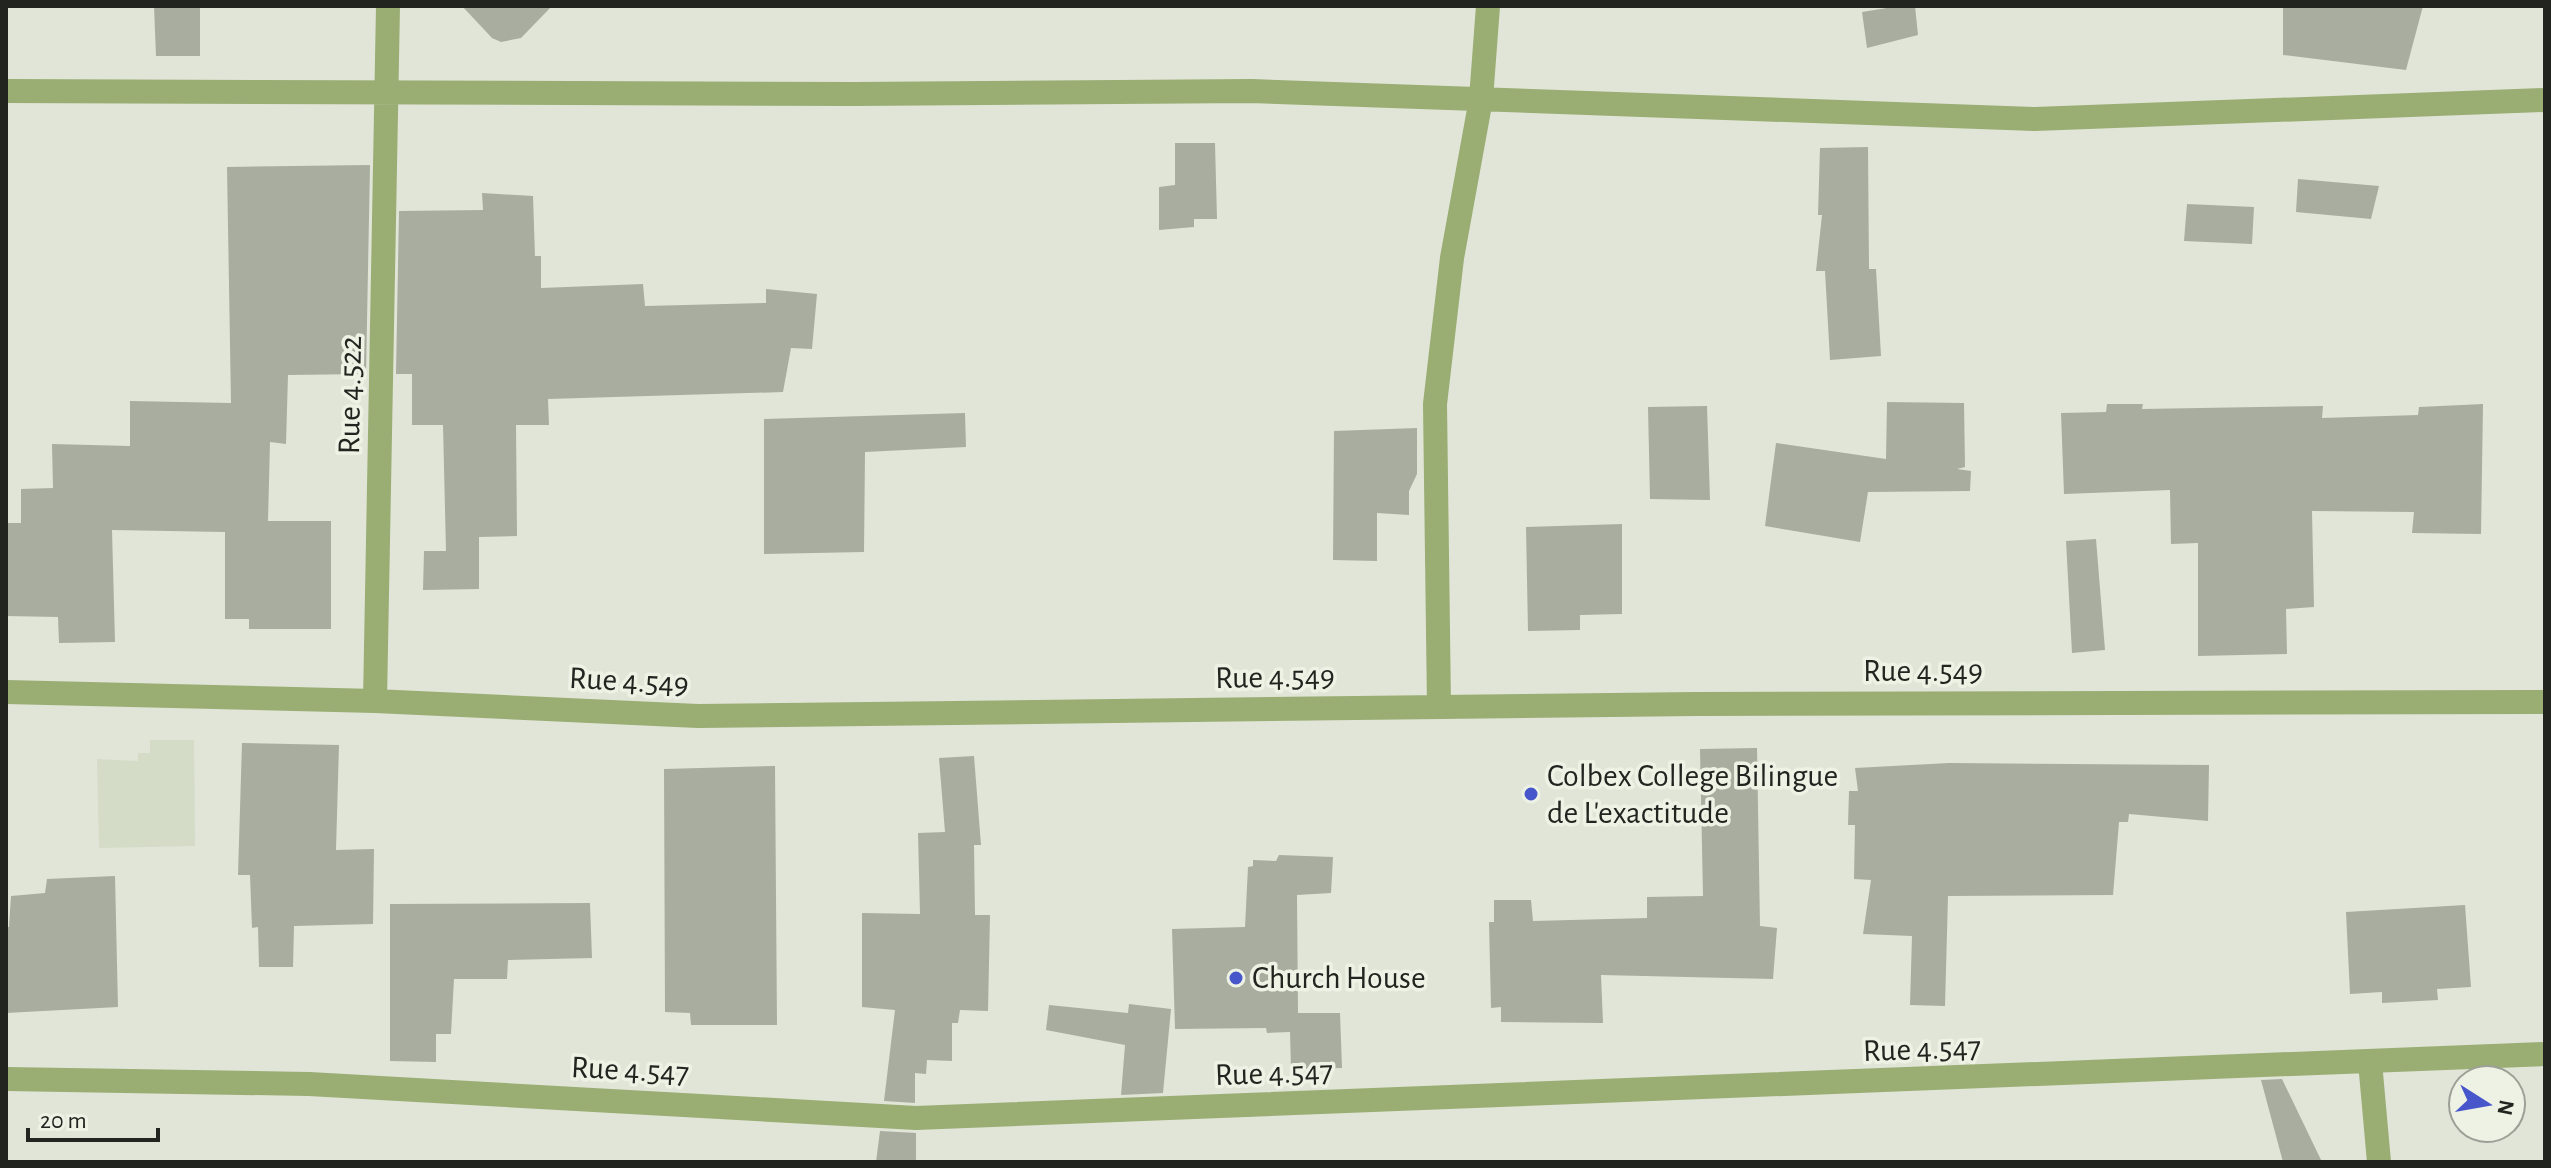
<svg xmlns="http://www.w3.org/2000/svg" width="2551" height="1168" font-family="'Alegreya Sans',sans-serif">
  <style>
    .built { fill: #d4dbc7 }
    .building { fill: #a8ada0 }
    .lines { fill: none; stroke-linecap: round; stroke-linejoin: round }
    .street { stroke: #9aad73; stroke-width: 24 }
    .poi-dot { fill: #4856cb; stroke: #eef2e5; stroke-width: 3 }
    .labels { text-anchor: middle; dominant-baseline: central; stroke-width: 7; stroke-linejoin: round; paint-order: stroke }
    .street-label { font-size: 32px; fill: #22241f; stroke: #eef2e5 }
    .poi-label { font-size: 32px; fill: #22241f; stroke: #eef2e5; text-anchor: start }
  </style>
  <rect width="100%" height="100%" fill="#e0e5d8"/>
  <path class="built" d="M 150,740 L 194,740 L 195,846 L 99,848 L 97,759 L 138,761 L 138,753 L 150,753 Z"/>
  <path class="building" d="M 154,6 L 200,6 L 200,56 L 156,56 Z
    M 462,6 L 552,6 L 521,38 L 501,42 L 492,38 Z
    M 1899,6 L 1915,6 L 1918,35 L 1867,48 L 1862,12 Z
    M 2283,6 L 2423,6 L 2406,70 L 2283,55 Z
    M 1175,143 L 1215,143 L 1217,219 L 1194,219 L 1194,227 L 1159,230 L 1159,187 L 1175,185 Z
    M 1868,147 L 1869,269 L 1876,269 L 1881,356 L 1830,360 L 1825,271 L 1816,271 L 1822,215 L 1818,215 L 1820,148 Z
    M 370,165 L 366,374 L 288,375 L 286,444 L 270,442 L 268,521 L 331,521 L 331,629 L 249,629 L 249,619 L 225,619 L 225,532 L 112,530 L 115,642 L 59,643 L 58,617 L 6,616 L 6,523 L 21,523 L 21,489 L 53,488 L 52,444 L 130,446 L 130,401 L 231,403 L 227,167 Z
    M 2298,179 L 2379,186 L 2371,219 L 2296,212 Z
    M 482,193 L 533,196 L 535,256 L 541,256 L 541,288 L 643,284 L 645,306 L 766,303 L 766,289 L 817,294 L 812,349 L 791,348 L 783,392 L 548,399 L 549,425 L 516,425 L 517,536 L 479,537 L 479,589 L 423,590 L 424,551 L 446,551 L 443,425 L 412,425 L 412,374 L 396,374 L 399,211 L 483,210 Z
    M 2187,204 L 2254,207 L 2252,244 L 2184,241 Z
    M 1887,402 L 1964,403 L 1965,467 L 1957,469 L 1971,471 L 1970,491 L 1868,492 L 1860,542 L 1765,526 L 1776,443 L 1886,459 Z
    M 2107,404 L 2143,404 L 2142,409 L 2323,406 L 2322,418 L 2418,415 L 2419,407 L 2483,404 L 2481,534 L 2412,533 L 2414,512 L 2312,511 L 2314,607 L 2286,609 L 2287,654 L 2198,656 L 2198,543 L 2171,544 L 2170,490 L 2064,494 L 2061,413 L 2106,412 Z
    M 1707,406 L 1710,500 L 1650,499 L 1648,407 Z
    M 965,413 L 966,447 L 865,452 L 864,552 L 764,554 L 764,419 Z
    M 1417,428 L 1417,474 L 1409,491 L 1409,515 L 1377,513 L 1377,561 L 1333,560 L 1334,431 Z
    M 1622,524 L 1622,614 L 1580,615 L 1580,630 L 1528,631 L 1526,527 Z
    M 2096,539 L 2105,650 L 2072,653 L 2066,541 Z
    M 242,743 L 339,745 L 336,850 L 374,849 L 373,924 L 294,926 L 293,967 L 259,967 L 258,927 L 252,928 L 250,875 L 238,875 Z
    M 1757,748 L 1760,926 L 1777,928 L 1773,979 L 1601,975 L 1603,1023 L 1501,1022 L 1501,1007 L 1491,1008 L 1489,922 L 1494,922 L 1494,900 L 1531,900 L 1533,921 L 1647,918 L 1647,897 L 1703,896 L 1700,749 Z
    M 974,756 L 981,845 L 974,845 L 975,915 L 990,915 L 988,1011 L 960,1010 L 958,1023 L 952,1023 L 952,1061 L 927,1060 L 926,1074 L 915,1073 L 915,1103 L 884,1101 L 895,1010 L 862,1007 L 862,913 L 920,914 L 918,833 L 945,832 L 939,758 Z
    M 1949,763 L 2209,765 L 2208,821 L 2129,814 L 2128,822 L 2119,822 L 2113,895 L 1948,896 L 1945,1006 L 1910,1005 L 1912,936 L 1863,934 L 1871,880 L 1854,879 L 1855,825 L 1848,825 L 1849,791 L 1858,791 L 1855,768 Z
    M 775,766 L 777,1025 L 691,1025 L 690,1013 L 665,1012 L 664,769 Z
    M 1279,855 L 1333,857 L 1331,893 L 1297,895 L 1298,1013 L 1340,1013 L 1342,1068 L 1291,1069 L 1290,1032 L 1267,1033 L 1266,1028 L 1175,1029 L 1172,929 L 1245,927 L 1248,867 L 1253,866 L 1253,860 L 1276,861 Z
    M 115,876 L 118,1007 L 6,1013 L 6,927 L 9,927 L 11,896 L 45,893 L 47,879 Z
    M 590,903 L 592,958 L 508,960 L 507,979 L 454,979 L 451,1034 L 436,1034 L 436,1062 L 390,1061 L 390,904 Z
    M 2465,905 L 2471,987 L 2437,989 L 2438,1000 L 2382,1003 L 2382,992 L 2350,994 L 2346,912 Z
    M 1129,1004 L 1171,1009 L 1163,1093 L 1121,1095 L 1125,1045 L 1046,1030 L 1049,1005 L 1128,1013 Z
    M 2282,1079 L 2322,1162 L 2283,1162 L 2261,1080 Z
    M 880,1131 L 916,1133 L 916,1162 L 876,1162 Z"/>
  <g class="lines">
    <path class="street" d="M 6,91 L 855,94 L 1252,91 L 2035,119 L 2545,100
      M 6,692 L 375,701 L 698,716 L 1696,704 L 2545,702
      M 375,701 L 388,6
      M 1439,707 L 1435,404 L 1452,258 L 1481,99 L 1488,6
      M 2370,1062 L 2379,1162
      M 6,1079 L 309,1084 L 916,1118 L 2545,1054"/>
  </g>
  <g class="poi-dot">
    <circle cx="1531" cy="794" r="8"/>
    <circle cx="1236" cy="978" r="8"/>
  </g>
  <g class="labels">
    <g class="street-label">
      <text transform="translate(350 395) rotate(-89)">Rue 4.522</text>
      <text x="1923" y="671">Rue 4.549</text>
      <text transform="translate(1275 677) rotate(-1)">Rue 4.549</text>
      <text transform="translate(629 681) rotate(3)">Rue 4.549</text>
      <text transform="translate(1922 1049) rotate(-2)">Rue 4.547</text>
      <text transform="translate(630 1070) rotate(3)">Rue 4.547</text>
      <text transform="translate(1274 1073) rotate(-2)">Rue 4.547</text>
    </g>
    <g class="poi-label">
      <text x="1547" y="776">Colbex College Bilingue<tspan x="1547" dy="37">de L'exactitude</tspan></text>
      <text x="1252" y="978">Church House</text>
    </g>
  </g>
  <rect width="2551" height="1168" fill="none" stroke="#22241f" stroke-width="16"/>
  <g transform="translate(2487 1104) rotate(101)"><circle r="38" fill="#eef2e5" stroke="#9ca096" stroke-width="2"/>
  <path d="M0-6L14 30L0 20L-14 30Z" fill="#4856cb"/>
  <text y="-12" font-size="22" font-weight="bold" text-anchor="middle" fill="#22241f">N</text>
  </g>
  <path d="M28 1128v12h130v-12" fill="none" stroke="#22241f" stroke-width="4"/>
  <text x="40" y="1128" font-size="24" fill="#22241f" stroke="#eef2e5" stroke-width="6" paint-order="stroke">20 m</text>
</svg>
